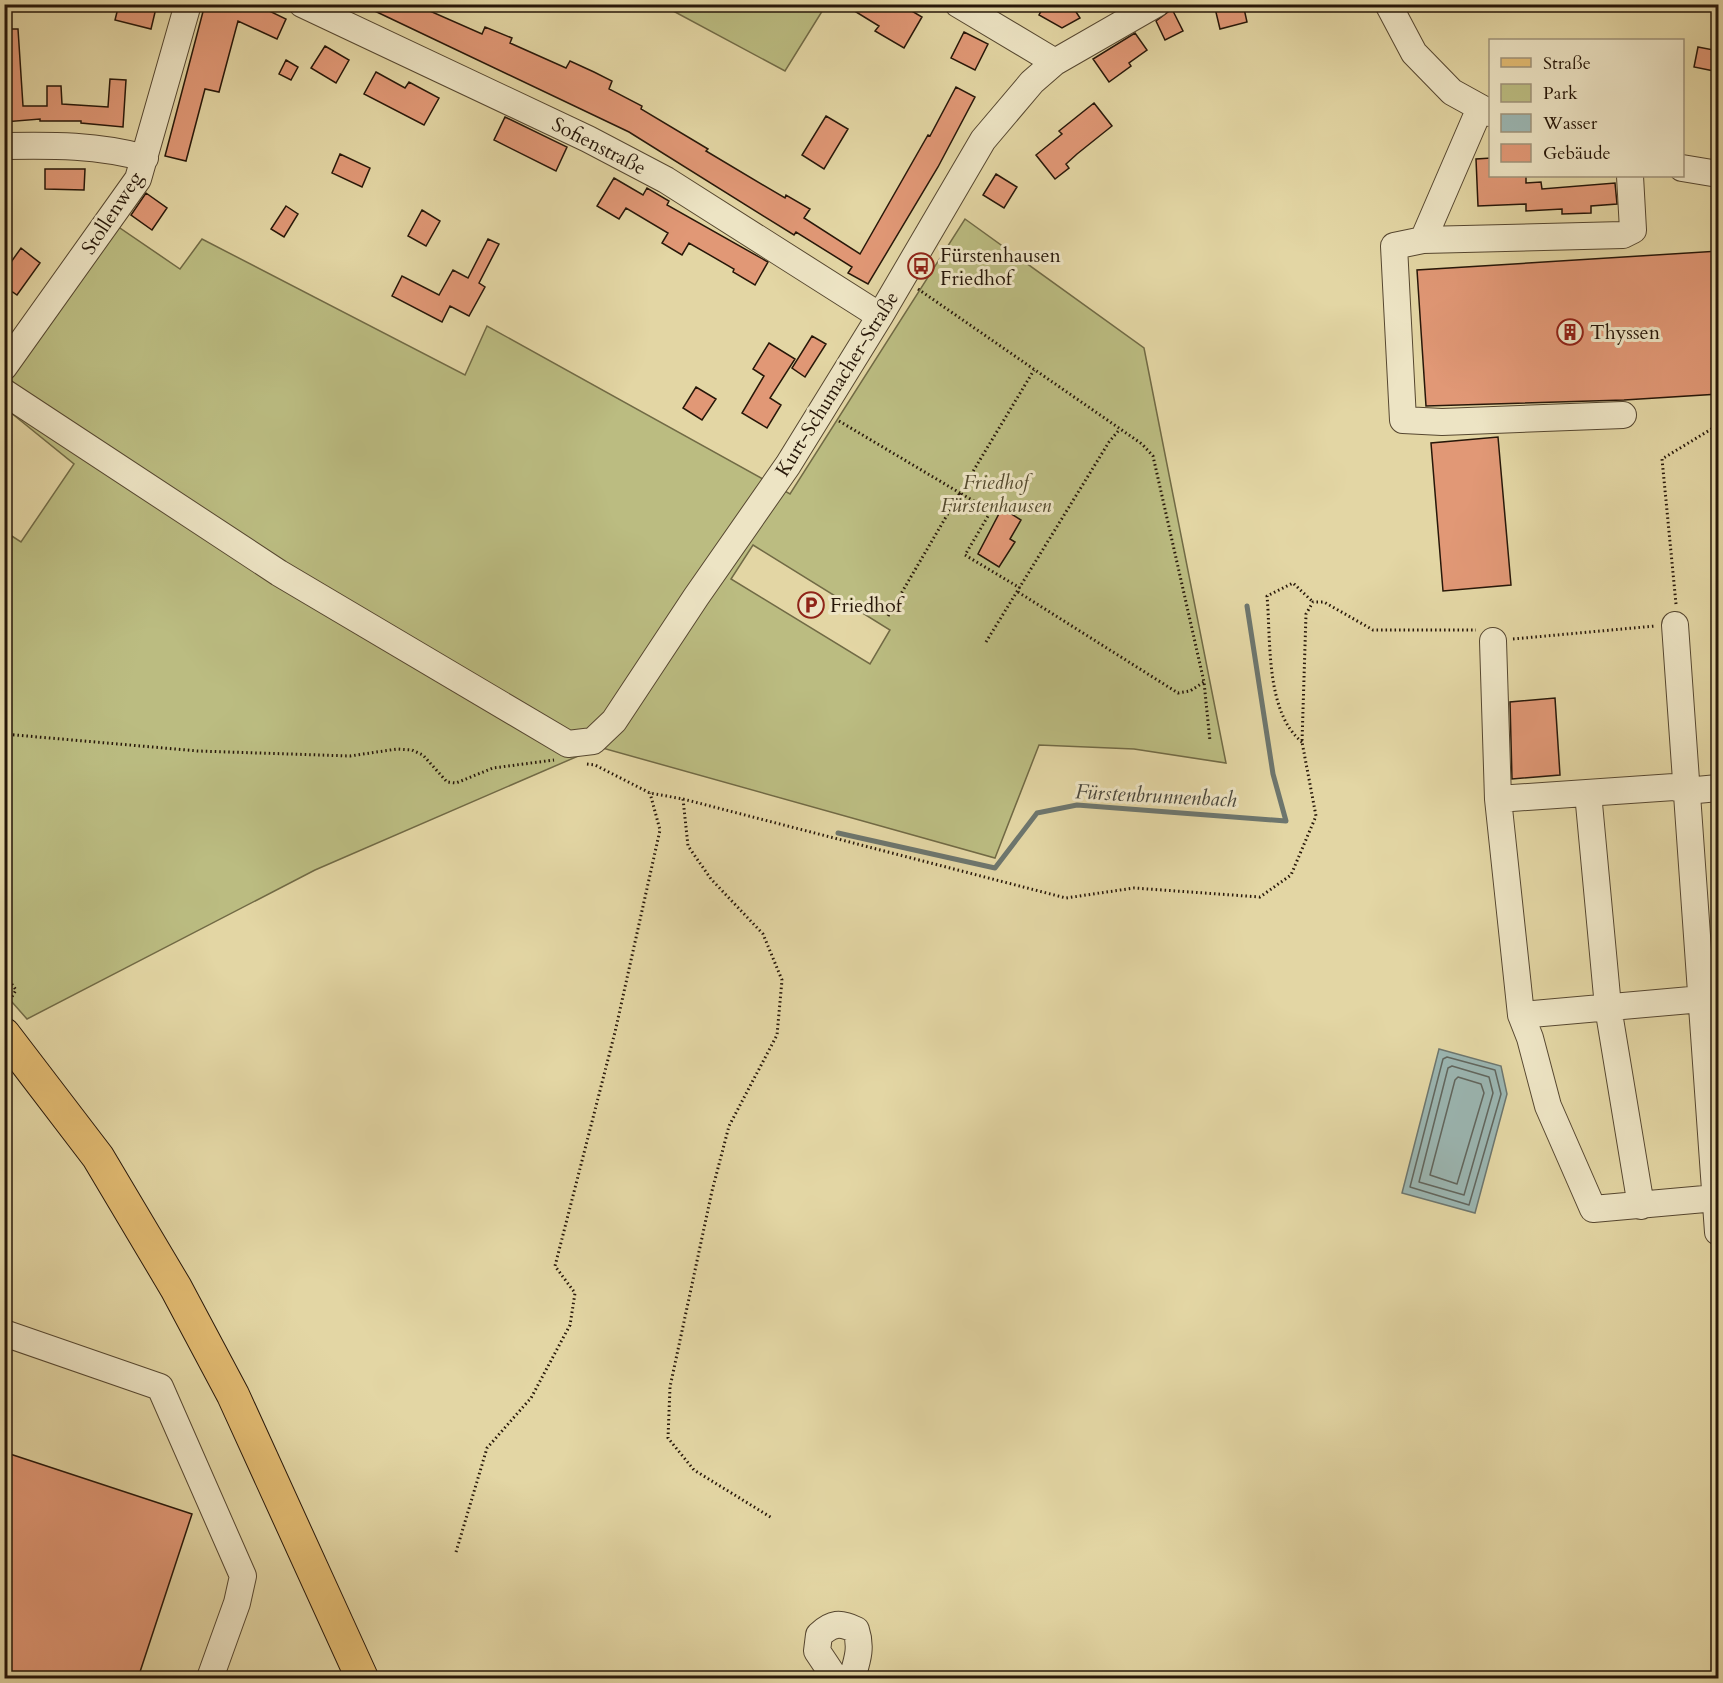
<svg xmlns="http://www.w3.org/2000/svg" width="1723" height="1683" font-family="Cardo,serif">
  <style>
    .green { fill: #bbbc81; stroke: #716a45; stroke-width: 1.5; fill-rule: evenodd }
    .water { fill: #9bb6b2; stroke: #6d766e; stroke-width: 1.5 }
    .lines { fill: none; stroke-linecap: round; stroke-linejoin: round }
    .shore { stroke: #61665e; stroke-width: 1.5 }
    .stream { stroke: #6d766e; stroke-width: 5 }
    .building { fill: #e19876; stroke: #271709; stroke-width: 1.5 }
    .minor-casing { stroke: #564730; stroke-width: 28 }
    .major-casing { stroke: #271709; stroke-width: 34 }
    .path { stroke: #271709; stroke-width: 3; stroke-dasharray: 1.5 3; stroke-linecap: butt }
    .minor { stroke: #ede4c4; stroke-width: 26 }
    .major { stroke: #e2bb72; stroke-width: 32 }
    .labels { text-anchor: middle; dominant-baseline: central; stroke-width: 6; stroke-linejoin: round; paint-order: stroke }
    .street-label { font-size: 20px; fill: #271709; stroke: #ede4c4 }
    .poi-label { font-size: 20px; fill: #271709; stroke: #ede4c4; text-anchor: start }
    .park-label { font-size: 20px; font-style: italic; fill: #53492d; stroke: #ede4c4 }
    .water-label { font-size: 21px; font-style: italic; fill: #4a473c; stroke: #ede4c4 }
  </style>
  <rect width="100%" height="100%" fill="#e3d6a4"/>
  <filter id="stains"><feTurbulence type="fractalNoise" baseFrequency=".00333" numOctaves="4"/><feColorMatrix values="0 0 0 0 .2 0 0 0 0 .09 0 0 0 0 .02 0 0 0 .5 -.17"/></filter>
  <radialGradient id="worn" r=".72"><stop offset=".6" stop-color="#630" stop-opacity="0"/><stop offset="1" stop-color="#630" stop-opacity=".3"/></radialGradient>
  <path class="green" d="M 662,5 L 826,5 L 785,71 Z
    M 965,219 L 1144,348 L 1226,763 L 1134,749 L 1039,745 L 995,858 L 599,747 L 315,870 L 27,1019 L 4,993 L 4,531 L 21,542 L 74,464 L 5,408 L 5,379 L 114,224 L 180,269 L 202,239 L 465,375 L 487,326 L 790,494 ZM 753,545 L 890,630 L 870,664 L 731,579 Z"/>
  <path class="water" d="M 1439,1049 L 1501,1066 L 1507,1094 L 1475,1213 L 1402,1193 Z"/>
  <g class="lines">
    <path class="shore" d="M 1447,1057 L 1495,1070 L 1501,1094 L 1469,1205 L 1410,1187 L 1443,1059 Z
      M 1452,1066 L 1489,1077 L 1493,1093 L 1464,1195 L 1419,1182 L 1448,1068 Z
      M 1458,1077 L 1481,1084 L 1484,1093 L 1457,1184 L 1430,1175 L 1455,1080 Z"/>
    <path class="stream" d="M 838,833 L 995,868 L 1037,813 L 1077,805 L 1286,821 L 1273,774 L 1247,606"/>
  </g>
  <path class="building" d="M 119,4 L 157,4 L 151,29 L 115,20 Z
    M 205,4 L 255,4 L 286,19 L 277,39 L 238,21 L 219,92 L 205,89 L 186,161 L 165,156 Z
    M 360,4 L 414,4 L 482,34 L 485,27 L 512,38 L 510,43 L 566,68 L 570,61 L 594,72 L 612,81 L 609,89 L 642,106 L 641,109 L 708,149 L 706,151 L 785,198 L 786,195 L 810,209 L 804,218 L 860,254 L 928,135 L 930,136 L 956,87 L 975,97 L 938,167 L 868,284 L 848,273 L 852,267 L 796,232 L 794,235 L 629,132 Z
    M 843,4 L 900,4 L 922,17 L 904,48 L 875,31 L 879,26 Z
    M 1045,4 L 1071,4 L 1080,18 L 1062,28 L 1039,15 Z
    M 1214,4 L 1243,4 L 1247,22 L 1220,29 Z
    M 1172,9 L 1183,31 L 1165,40 L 1156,21 Z
    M 4,29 L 18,29 L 23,106 L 47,106 L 47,86 L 61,86 L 62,104 L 108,107 L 110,79 L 126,80 L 123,127 L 81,123 L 81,121 L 40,121 L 40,119 L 4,122 Z
    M 964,32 L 988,44 L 975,70 L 951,58 Z
    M 1135,33 L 1147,50 L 1129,63 L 1131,66 L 1109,82 L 1093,59 Z
    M 325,46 L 349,60 L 336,83 L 311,68 Z
    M 1698,47 L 1719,51 L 1719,72 L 1694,67 Z
    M 286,60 L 298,67 L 291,80 L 279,74 Z
    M 376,72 L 405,88 L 409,82 L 439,98 L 424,125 L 364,94 Z
    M 1094,103 L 1112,126 L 1077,154 L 1066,164 L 1069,168 L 1055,179 L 1036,155 L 1062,134 L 1059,131 Z
    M 826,116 L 848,129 L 824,169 L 802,155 Z
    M 505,117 L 567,147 L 556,171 L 494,140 Z
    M 340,154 L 370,168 L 362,187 L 332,173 Z
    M 1491,158 L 1491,176 L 1526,176 L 1526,183 L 1541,182 L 1542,189 L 1615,183 L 1617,204 L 1591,206 L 1591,213 L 1562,214 L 1562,209 L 1526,211 L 1526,204 L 1478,206 L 1476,159 Z
    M 45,169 L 85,169 L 84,190 L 45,189 Z
    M 996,174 L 1017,187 L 1004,208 L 983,195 Z
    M 614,178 L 643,195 L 647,188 L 669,201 L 667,205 L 768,262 L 755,285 L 733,272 L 734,269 L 689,243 L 682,255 L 662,243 L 668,233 L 626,208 L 619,219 L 597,206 Z
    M 146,193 L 167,208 L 152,230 L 131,215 Z
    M 286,206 L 298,214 L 284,237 L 271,229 Z
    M 422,210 L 440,221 L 426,246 L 408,236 Z
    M 488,239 L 499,244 L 479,283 L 485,287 L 469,316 L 450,306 L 442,322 L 392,296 L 402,276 L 439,295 L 453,270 L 468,278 Z
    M 21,248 L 40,263 L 17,295 L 4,286 L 4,272 Z
    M 1719,251 L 1719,394 L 1624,400 L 1426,406 L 1417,270 Z
    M 812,336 L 826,344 L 805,377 L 792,368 Z
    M 769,343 L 795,359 L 770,398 L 781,405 L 767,428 L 742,413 L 764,376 L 753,369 Z
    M 696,387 L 716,399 L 702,420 L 683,408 Z
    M 1498,437 L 1511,585 L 1443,591 L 1431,443 Z
    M 1002,508 L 1021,520 L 1010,539 L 1015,542 L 999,567 L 978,554 Z
    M 1555,698 L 1560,775 L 1512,779 L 1510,702 Z
    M 4,1452 L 192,1514 L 138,1678 L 4,1678 Z"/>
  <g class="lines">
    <g class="minor-casing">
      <path id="minor" d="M 302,4 L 588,139 L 666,180 L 880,316
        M 958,4 L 1055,62
        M 1388,4 L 1414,53 L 1452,92 L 1490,113
        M 1480,108 L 1423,240 L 1394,246 L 1403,420 L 1442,422 L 1623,415
        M 4,146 C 53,145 98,145 145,158
        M 1682,168 L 1718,174
        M 1423,240 L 1623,235 L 1633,230 L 1630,176
        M 4,367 L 138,179 L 188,4
        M 4,392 L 279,573 L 568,744 L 593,741 L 614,721 L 696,597 L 788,465 L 880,316 L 983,140 L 1032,82 L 1055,62 L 1156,4
        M 1675,625 L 1718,1232
        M 1493,641 L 1498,799 L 1521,1015 L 1530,1038 L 1548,1106 L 1593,1209 L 1716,1198
        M 1588,793 L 1608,1007 L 1641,1206
        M 1498,799 L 1674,787 L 1686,791 L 1718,788
        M 1521,1015 L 1702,999
        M 4,1333 L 160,1387 L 243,1576 L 237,1603 L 210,1678
        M 835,1678 L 817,1651 L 819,1635 C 832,1623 840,1622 856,1630 C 862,1648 857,1661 852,1678"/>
    </g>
    <g class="major-casing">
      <path id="major" d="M 4,1034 L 98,1157 L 176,1288 L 233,1395 L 362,1678"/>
    </g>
    <path class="path" d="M 918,289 L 1142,444 L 1153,456 L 1204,682 L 1210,741
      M 839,421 L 960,493 L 1034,370
      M 1018,592 L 1178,693 L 1190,691 L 1204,682
      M 1676,604 L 1662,459 L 1718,425
      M 888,616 L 960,493 L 991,511 L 965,555 L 1020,588
      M 1513,639 L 1655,626
      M 986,642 L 1109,442 L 1119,430
      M 4,734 L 198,751 L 350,756 L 397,749 L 412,750 L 423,755 L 447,782 L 456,783 L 493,768 L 554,760
      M 1302,742 C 1265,712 1271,639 1267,596 L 1293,583 L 1313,602
      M 587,764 L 595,765 L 650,793 L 683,799 L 688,846 L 711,879 L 763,934 L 782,980 L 777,1035 L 729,1126 L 712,1191 L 670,1387 L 668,1438 L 694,1470 L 772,1518
      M 683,799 L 1066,898 L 1134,888 L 1260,897 L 1291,875 L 1316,816 L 1302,742 L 1306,614 L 1313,602 L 1324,602 L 1373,630 L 1476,630
      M 4,973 L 16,990 L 4,1010
      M 456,1552 L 487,1448 L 531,1398 L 570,1325 L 575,1293 L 555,1266 L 615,1032 L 660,830 L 650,793"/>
    <use href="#minor" class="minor"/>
    <use href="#major" class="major"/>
  </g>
  <defs>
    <g id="bus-ring" transform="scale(1.35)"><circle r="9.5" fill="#ede4c4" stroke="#8f2418" stroke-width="1.5"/><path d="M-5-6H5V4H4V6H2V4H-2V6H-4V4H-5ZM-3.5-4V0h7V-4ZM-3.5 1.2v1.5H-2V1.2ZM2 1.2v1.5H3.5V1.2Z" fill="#8f2418"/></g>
    <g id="building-ring" transform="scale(1.35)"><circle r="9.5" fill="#ede4c4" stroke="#8f2418" stroke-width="1.5"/><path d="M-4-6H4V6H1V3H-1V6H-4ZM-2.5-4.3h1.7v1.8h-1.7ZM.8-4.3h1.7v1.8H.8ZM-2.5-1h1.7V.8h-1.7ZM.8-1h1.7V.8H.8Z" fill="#8f2418"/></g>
    <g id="parking-ring" transform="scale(1.35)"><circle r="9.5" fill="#ede4c4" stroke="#8f2418" stroke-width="1.5"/><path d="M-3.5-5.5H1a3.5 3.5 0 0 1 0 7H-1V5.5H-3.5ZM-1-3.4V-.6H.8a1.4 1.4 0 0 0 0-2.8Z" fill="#8f2418"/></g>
  </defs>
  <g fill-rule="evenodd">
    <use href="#bus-ring" x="921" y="266"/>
    <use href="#building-ring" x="1570" y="332"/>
    <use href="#parking-ring" x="811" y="605"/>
  </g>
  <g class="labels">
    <g class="street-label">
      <text transform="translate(599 146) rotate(27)">Sofienstraße</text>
      <text transform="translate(112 213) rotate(-57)">Stollenweg</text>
      <text transform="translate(837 384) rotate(-58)">Kurt-Schumacher-Straße</text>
    </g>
    <g class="poi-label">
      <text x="940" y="255">Fürstenhausen<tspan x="940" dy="23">Friedhof</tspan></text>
      <text x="1590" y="332">Thyssen</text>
      <text x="830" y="605">Friedhof</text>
    </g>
    <g class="park-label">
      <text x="996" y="482">Friedhof<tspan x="996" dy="23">Fürstenhausen</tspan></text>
    </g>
    <g class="water-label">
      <text transform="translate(1156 796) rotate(3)">Fürstenbrunnenbach</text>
    </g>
  </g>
  <rect width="1723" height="1683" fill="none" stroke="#e3d6a4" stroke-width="24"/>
  <rect x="6" y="6" width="1711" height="1671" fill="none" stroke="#271709" stroke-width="3"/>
  <rect x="12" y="12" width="1699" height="1659" fill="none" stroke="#271709" stroke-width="1.5"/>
  <rect x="1489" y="39" width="195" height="138" fill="#ede4c4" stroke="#9e9279" stroke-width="1.5"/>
  <rect x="1501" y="58" width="30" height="9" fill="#e2bb72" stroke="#9e9279" stroke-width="1.5"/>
  <text x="1543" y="69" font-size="18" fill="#271709">Straße</text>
  <rect x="1501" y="84" width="30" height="18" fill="#bbbc81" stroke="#9e9279" stroke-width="1.5"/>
  <text x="1543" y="99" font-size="18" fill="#271709">Park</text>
  <rect x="1501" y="114" width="30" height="18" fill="#9bb6b2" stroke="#9e9279" stroke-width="1.5"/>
  <text x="1543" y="129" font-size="18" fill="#271709">Wasser</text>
  <rect x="1501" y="144" width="30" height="18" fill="#e19876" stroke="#9e9279" stroke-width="1.5"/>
  <text x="1543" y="159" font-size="18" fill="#271709">Gebäude</text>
  <rect width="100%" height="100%" filter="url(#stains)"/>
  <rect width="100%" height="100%" fill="url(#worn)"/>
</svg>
